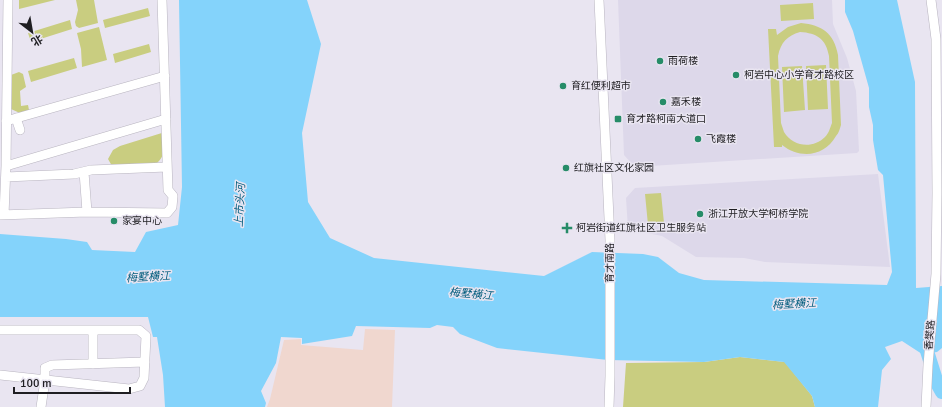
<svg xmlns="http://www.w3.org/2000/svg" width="942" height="407" font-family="Signika,'Noto Sans SC',sans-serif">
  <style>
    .commercial { fill: #f0d7cf }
    .built { fill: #ddd8ea }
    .green { fill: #c9cd80; fill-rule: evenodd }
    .water { fill: #84d3fb }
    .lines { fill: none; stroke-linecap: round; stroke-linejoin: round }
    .river { stroke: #84d3fb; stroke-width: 14 }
    .minor-casing { stroke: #b9b5c0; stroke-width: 10 }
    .minor { stroke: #fff; stroke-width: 9 }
    .poi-dot { fill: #268c68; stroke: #e9e5f1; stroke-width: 1.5 }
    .labels { text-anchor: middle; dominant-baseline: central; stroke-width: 3; stroke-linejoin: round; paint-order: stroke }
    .poi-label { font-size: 10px; fill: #1f1e22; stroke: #e9e5f1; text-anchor: start }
    .street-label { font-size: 10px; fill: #1f1e22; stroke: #e9e5f1 }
    .water-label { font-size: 11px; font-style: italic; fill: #015c7d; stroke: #e9e5f1 }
  </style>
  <rect width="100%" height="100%" fill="#e9e5f1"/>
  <path class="commercial" d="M 365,329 L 395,330 L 392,407 L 267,407 L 270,399 L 284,340 L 301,339 L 301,345 L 363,350 Z"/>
  <path class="built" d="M 618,0 L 832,0 L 833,24 L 847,58 L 856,91 L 859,151 L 857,153 L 635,167 L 624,155 Z
    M 878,174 L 890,267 L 765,262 L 744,258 L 696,257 L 662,236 L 628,229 L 626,198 L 635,188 Z"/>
  <path class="green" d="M 19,0 L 55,0 L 19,9 Z
    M 76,0 L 94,0 L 98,23 L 79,28 L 76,26 L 75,22 L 78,10 Z
    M 813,3 L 814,19 L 781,21 L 780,5 Z
    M 148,8 L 150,16 L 105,28 L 103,20 Z
    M 70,20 L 72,29 L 31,42 L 28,33 Z
    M 801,23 C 822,25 834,33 838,55 L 841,125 C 840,128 839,133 836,136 C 824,157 800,159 782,145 L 782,147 L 774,147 L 768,29 L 776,29 L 777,35 L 788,27 ZM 800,32 C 817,33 826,39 829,56 L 832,123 C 830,128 829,133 825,137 C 813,149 793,147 784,132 C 783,129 782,126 781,123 L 778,56 C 781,42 787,36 800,32 Z
    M 99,27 L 107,60 L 82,67 L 81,49 L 77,33 Z
    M 149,44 L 151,52 L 115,63 L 113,54 Z
    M 74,58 L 77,68 L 31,82 L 28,71 Z
    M 826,65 L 828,109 L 808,110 L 806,66 Z
    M 802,66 L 805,110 L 784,112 L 782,67 Z
    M 19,72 L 23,74 L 26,87 L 20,91 L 21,106 L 28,105 L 29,110 L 22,114 L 11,109 L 11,75 Z
    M 165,132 C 164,145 167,155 156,164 L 112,166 L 108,159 L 113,150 L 120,146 Z
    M 661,193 L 664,223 L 648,225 L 645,194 Z
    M 740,357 L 785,362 L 812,396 L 815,407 L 623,407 L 626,363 L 704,362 Z"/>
  <path class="water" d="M 179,0 L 307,0 L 321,44 L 302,133 L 308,202 L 330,238 L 374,258 L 544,276 L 592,252 L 643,254 L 658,257 L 679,273 L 704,280 L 887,285 L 892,272 L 883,175 L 878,170 L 873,140 L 873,125 L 869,107 L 869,88 L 853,31 L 845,12 L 845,0 L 897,0 L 915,82 L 916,288 L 942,286 L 942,348 L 937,352 L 922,354 L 902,341 L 885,347 L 891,359 L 882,370 L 878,407 L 815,407 L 812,396 L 784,362 L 740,357 L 704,362 L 608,360 L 497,348 L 460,334 L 453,327 L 437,325 L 430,328 L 356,326 L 352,336 L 302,344 L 302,338 L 281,337 L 276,363 L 261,391 L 266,403 L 265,407 L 165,407 L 163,375 L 157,337 L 153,337 L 148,317 L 0,317 L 0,234 L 66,239 L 87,242 L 92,250 L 135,252 L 146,232 L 178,225 L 182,187 Z"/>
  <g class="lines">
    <path class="river" d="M 927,351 L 937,383 L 942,392"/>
    <g class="minor-casing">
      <path id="minor" d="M 599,0 L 610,240 L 610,376 L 609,407
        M 16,118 L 20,130
        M 6,121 L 165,76
        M 6,166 L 166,119
        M 84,172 L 87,212
        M 6,177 L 74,174 L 91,170 L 167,167
        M 0,215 L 87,212 L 167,213 L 172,207 L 173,196 L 168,190 L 162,0
        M 4,215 L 6,166 L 8,0
        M 0,330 L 139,330 L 146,336 L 144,378 L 140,386 L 129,389 L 0,375
        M 93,364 L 93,330
        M 41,407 L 45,380 L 45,368 L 52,365 L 145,362
        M 926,407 L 928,365 L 936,274 L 937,193 L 936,39 L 931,0"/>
    </g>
    <use href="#minor" class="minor"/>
  </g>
  <g class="poi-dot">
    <circle cx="660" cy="61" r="4"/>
    <circle cx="736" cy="75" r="4"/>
    <circle cx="563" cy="86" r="4"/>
    <circle cx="663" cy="102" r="4"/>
    <rect x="614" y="115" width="8" height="8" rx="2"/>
    <circle cx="698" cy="139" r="4"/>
    <circle cx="566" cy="168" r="4"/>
    <circle cx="700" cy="214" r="4"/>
    <circle cx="114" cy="221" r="4"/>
    <path d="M565 222h4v4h4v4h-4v4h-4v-4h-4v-4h4z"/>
  </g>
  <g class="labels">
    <g class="poi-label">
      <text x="668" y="61">雨荷楼</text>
      <text x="744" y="75">柯岩中心小学育才路校区</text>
      <text x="571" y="86">育红便利超市</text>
      <text x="671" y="102">嘉禾楼</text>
      <text x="626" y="119">育才路柯南大道口</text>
      <text x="706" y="139">飞霞楼</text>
      <text x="574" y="168">红旗社区文化家园</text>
      <text x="708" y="214">浙江开放大学柯桥学院</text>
      <text x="122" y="221">家宴中心</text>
      <text x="576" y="228">柯岩街道红旗社区卫生服务站</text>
    </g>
    <g class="street-label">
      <text transform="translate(610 263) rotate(-90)">育才南路</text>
      <text transform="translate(930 335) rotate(-85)">香樊路</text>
    </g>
    <g class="water-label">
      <text transform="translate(240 205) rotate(-87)">上市头河</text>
      <text transform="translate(148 277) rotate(-3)">梅墅横江</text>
      <text transform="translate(471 294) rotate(5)">梅墅横江</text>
      <text transform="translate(794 304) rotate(-3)">梅墅横江</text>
    </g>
  </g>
  <g transform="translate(32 32) rotate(149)" stroke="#e9e5f1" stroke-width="3" paint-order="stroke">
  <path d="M0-3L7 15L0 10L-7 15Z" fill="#1f1e22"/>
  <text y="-6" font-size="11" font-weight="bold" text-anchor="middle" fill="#1f1e22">北</text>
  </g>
  <path d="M14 387v6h116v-6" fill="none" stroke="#1f1e22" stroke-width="2"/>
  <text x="20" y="387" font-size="12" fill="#1f1e22" stroke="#e9e5f1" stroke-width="3" paint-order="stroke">100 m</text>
</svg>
